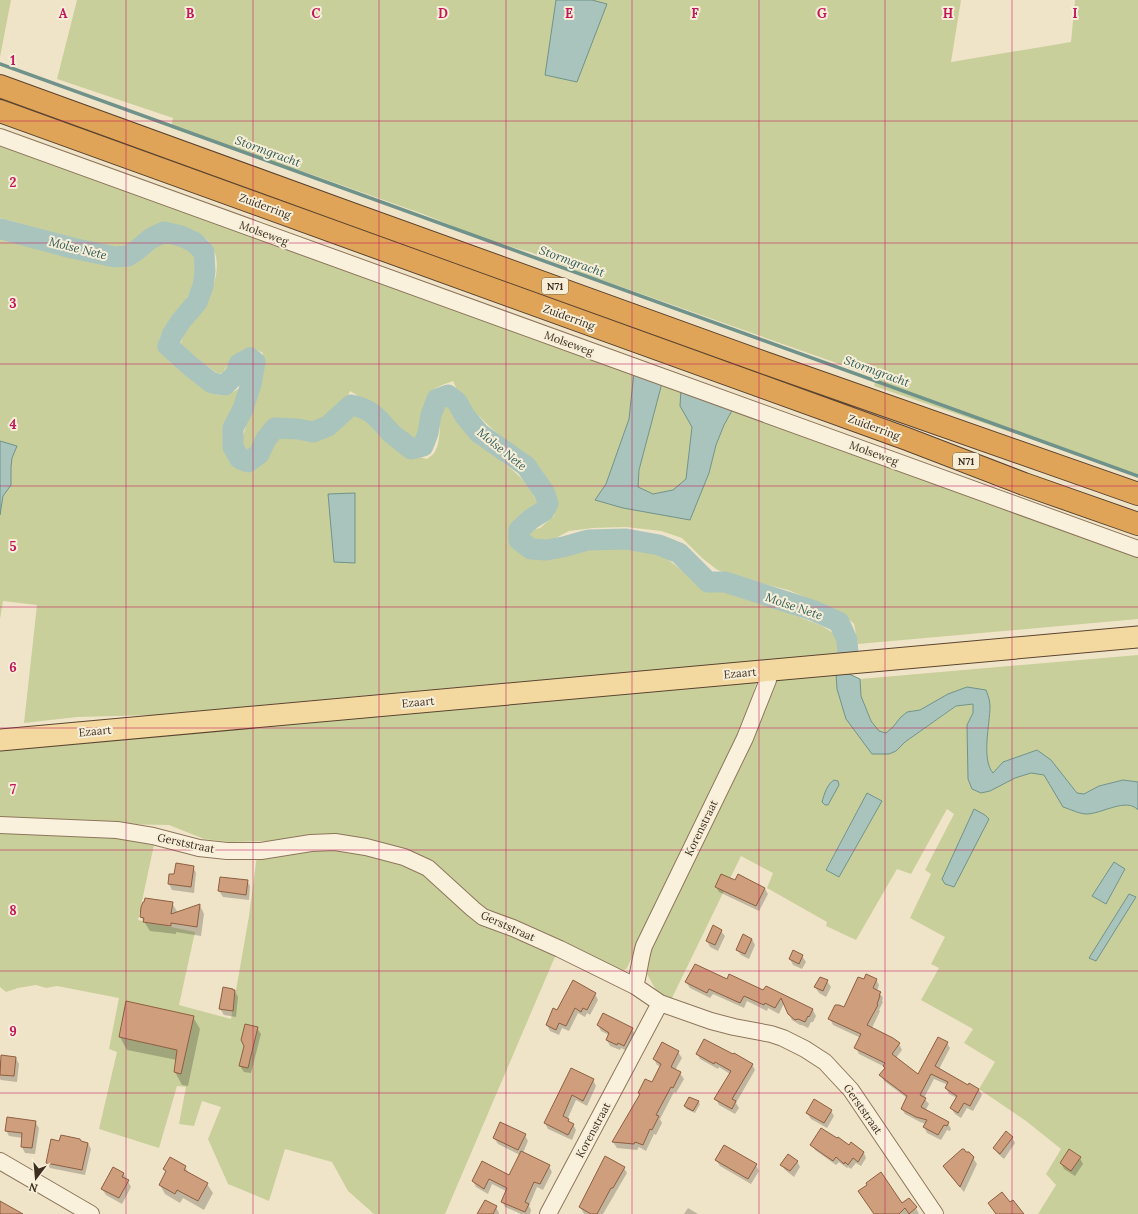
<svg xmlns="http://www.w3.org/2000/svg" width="1138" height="1214" font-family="Lora,serif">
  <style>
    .green { fill: #c9cf9b; fill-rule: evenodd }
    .water { fill: #a9c4bc; stroke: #6f938a }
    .shadow { fill: #0003 }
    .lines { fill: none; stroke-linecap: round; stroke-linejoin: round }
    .stream { stroke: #6f938a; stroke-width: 3.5 }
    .river { stroke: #a9c4bc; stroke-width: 21 }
    .building { fill: #cf9f7d; stroke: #8d5f41 }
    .minor-casing { stroke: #8d765c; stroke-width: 18 }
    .major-casing { stroke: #5b4430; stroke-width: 23 }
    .highway-casing { stroke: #5b4430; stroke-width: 24 }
    .minor { stroke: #faf1dc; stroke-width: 16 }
    .major { stroke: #f3d9a0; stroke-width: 21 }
    .highway { stroke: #e0a458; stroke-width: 22 }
    .grid { fill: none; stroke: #c2185b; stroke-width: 1; stroke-opacity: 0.55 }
    .labels { text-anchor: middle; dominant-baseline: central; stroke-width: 4; stroke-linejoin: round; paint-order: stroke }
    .shield { fill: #f7eed8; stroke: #756857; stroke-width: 1 }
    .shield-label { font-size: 10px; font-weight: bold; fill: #3d2e20 }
    .street-label { font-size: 11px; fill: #3d2e20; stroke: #f7eed8 }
    .water-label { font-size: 12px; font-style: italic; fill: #2f5d5a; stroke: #f7eed8 }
    .grid-label { font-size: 13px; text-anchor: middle; font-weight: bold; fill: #c2185b; stroke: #f7eed8; stroke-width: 4; stroke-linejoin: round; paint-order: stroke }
  </style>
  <rect width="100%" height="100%" fill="#f0e4c8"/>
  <path class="green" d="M 0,0 L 11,0 L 0,57 Z
    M 77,0 L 961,0 L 951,62 L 1071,42 L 1075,0 L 1138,0 L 1138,475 L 874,386 L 876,377 L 585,274 L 530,252 L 490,241 L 423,214 L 313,175 L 171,128 L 173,118 L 57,79 Z
    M 0,139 L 634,372 L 629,419 L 606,484 L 596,500 L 623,508 L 690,520 L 709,473 L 716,445 L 724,425 L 734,407 L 1138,555 L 1138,619 L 858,644 L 854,624 L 841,612 L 788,590 L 729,575 L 716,569 L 702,558 L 682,538 L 661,531 L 626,527 L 593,528 L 569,531 L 554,539 L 537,541 L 529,538 L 527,536 L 531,530 L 540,528 L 554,516 L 555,507 L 553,496 L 549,482 L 542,471 L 531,458 L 514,447 L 490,427 L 475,412 L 458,392 L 453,381 C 445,384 435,387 430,393 C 423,400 421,427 420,437 L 416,440 L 408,436 L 396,425 L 385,412 L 350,391 L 348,396 C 345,401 332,417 328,419 C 314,427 280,413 267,423 C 259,430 257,444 251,453 L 246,453 L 242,445 L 243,436 L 262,368 L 263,353 C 261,352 257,350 254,349 C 240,345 228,363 223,373 L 217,373 L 181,347 C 180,337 188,330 194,321 C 207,303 222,276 215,253 C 212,244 208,239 200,235 C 190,230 179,225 168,224 C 150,223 139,247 120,248 C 116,249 110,247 105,247 L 0,218 Z
    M 0,240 L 104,264 L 133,263 L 161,244 C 169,241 176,244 184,247 C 196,252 201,259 197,272 C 194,283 190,293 184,303 C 176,314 159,330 159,344 C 159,347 162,353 164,355 C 172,366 197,384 209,391 C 221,398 227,396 238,389 L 242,393 L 241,404 L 231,424 L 229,434 L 229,452 L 233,462 L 239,467 L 251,468 C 258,461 265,453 271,444 C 272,442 274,438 276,436 C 285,427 309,440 321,438 C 329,436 337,432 343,426 C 351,420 348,417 359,412 C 371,418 378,429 388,437 C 399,447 412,456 427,459 C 429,457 433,455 434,453 C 441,444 440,422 440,411 L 447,405 L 452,404 L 455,407 L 457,415 L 469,430 L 485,444 L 506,459 L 502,462 C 519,474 530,485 538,505 L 516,526 L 513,539 L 518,547 L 523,552 L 532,555 L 559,556 L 573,549 L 598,546 L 631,547 L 661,554 L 703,587 L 730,593 L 773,607 L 820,625 L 837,635 L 843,644 L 843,653 L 817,657 L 504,683 L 153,715 L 77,717 L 24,723 L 37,605 L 3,601 L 0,619 Z
    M 662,383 L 681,389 L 692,427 L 686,480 L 673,490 L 653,494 L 638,487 L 639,470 Z
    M 1138,655 L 1138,782 L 1123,780 L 1099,786 L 1084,794 L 1077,793 L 1067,780 L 1037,750 L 1003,762 L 993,773 C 981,759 990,724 990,706 C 990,701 987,695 986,690 L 967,687 L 948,694 L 920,710 L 907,712 L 900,718 L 893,727 L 886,733 L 879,731 L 871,721 L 861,696 L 860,679 Z
    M 836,673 L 837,689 L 872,754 L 889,754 L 896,751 L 905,742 L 957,706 L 973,704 L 973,713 L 967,725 L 981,793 L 990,791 L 1015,778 L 1031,773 L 1044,775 L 1052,788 L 1086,814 L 1127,804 L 1136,807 L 1138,810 L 1138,1214 L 1038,1214 L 1056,1185 L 1046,1174 L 1061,1149 L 1026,1121 L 979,1089 L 995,1062 L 964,1043 L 973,1029 L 921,1000 L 939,968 L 931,964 L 945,937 L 910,918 L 931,874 L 925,870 L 954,814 L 947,809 L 911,874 L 897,869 L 856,940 L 826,926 L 827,922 L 767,888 L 773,873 L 741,856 L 671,1000 L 657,992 L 647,974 L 646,963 L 647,951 L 776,677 ZM 867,793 L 882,801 L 839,877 L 826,869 ZM 974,809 L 954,887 L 945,884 ZM 1114,862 L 1125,870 L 1106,904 L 1092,896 Z
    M 757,681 L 740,734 L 678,856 L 627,968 L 620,974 L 487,910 L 427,860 L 394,846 L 371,841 L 317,838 L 268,841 L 230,842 L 204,839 L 169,825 L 55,823 L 0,820 L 0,747 Z
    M 0,829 L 155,840 L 138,920 L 195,932 L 179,1005 L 231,1019 L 249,916 L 257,855 L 318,847 L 366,850 L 428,874 L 434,883 L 557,952 L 445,1214 L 374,1214 L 348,1191 L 332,1162 L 285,1149 L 269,1201 L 228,1184 L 208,1139 L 221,1107 L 202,1101 L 194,1126 L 179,1124 L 186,1087 L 177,1086 L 159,1148 L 99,1129 L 117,1052 L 109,1049 L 119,998 L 57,986 L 46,988 L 36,985 L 18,988 L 6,992 L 0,987 Z"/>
  <path class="water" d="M 556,0 L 592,0 L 607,4 L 577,82 L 545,75 Z
    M 634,372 L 662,383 L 639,470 L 638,487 L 653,494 L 673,490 L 686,479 L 692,427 L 680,406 L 681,389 L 734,407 L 724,425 L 716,445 L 709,473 L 690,520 L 623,508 L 595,500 L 606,484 L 629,419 Z
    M 0,441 L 17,446 L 12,458 L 11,467 L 11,485 L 3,496 L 0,515 Z
    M 355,493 L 355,563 L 334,562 L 328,494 Z
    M 836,673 L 849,674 L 860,679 L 861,696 L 871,721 L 879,731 L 886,733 L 893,727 L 900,718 L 907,712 L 920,710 L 948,694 L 967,687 L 986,690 C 988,695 990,701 990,706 C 990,724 981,759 993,773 L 1003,762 L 1037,750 L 1051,760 L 1077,793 L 1084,794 L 1099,786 L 1123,780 L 1138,782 L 1138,810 C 1127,797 1101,814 1087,814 C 1079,814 1070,809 1063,807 L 1044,775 L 1031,773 L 1015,778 L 990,791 L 981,793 L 972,789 L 968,779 L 967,725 L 973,713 L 973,704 L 956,706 L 905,742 L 896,751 L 889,754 L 872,754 L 846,719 L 837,689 Z
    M 834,780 L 838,781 L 839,785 L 828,805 L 825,805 L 822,802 C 824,795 827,784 834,780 Z
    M 867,793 L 882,801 L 839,877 L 826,870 Z
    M 974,809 L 985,815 L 989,819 L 954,887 L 945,884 L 942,879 Z
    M 1114,862 L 1125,869 L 1106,904 L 1092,896 Z
    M 1129,894 L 1136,897 L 1096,961 L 1089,958 Z"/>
  <path class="shadow" d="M 193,867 L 196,873 L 194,893 L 172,890 L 169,884 L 175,876 Z
    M 739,875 L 765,889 L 768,894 L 759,911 L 719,892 L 716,887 L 736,882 Z
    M 247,881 L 250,886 L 249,900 L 223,897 L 219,891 Z
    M 172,903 L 178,913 L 200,905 L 204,914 L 201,936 L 176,932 L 176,934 L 150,931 L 141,917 Z
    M 721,931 L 725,936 L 718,951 L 710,947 L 707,941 Z
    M 752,939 L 755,945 L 749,959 L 741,955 L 737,950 Z
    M 802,956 L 806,962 L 802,969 L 793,965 L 790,959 Z
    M 876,979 L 879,985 L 877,991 L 880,993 L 883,998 L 882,1001 L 883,1002 L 879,1010 L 880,1011 L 872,1028 L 899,1044 L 902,1050 L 896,1058 L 919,1076 L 947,1043 L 950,1048 L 939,1069 L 968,1087 L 979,1090 L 982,1095 L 973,1111 L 967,1108 L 961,1118 L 955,1114 L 951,1108 L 957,1098 L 949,1094 L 946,1088 L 948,1085 L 934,1079 L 924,1098 L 929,1104 L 925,1111 L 948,1123 L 951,1129 L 950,1131 L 947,1130 L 941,1140 L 927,1133 L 924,1127 L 926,1124 L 920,1122 L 905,1114 L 902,1109 L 907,1098 L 884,1081 L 881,1075 L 886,1068 L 885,1067 L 859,1054 L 856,1048 L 861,1038 L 833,1025 L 830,1019 L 845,1008 L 864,981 Z
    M 727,981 L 764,992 L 766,987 L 813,1010 L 816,1016 L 813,1022 L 811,1022 L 808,1028 L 802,1025 L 800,1025 L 792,1020 L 784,1003 L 779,1014 L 768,1008 L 767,1011 L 747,1001 L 744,1008 L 713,994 L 710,998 L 690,988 L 686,982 Z
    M 827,981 L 831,987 L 826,997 L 819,993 L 815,987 Z
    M 233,991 L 235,991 L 238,997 L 236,1017 L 224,1015 L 220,1009 Z
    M 595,994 L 598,1000 L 590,1015 L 587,1013 L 585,1017 L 578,1013 L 569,1031 L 562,1028 L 559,1035 L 550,1031 L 547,1025 L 557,1011 Z
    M 126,1003 L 193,1017 L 200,1029 L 188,1086 L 182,1085 L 175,1072 L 177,1060 L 127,1050 L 120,1037 Z
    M 598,1025 L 632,1029 L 635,1035 L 627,1051 L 621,1048 L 620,1050 L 610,1046 L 607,1040 L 609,1035 L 601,1031 Z
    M 257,1028 L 261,1034 L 251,1073 L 244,1072 L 240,1066 Z
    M 678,1052 L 682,1058 L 675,1070 L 680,1073 L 684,1079 L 676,1093 L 674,1092 L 660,1119 L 662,1123 L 656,1135 L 654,1134 L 646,1151 L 639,1147 L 637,1150 L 617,1148 L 613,1142 L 641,1096 L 639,1093 L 652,1084 L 661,1067 L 657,1065 L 654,1059 Z
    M 697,1054 L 752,1064 L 755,1070 L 736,1103 L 739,1108 L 735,1114 L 719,1105 L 716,1099 L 730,1074 L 719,1067 L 718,1069 L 700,1059 Z
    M 5,1057 L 16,1058 L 19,1064 L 17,1082 L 1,1080 L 0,1079 L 0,1061 Z
    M 572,1069 L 593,1080 L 596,1086 L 587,1106 L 576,1100 L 567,1120 L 573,1124 L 576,1130 L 572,1140 L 548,1129 L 545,1123 Z
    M 689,1098 L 698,1102 L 700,1104 L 695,1113 L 686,1109 L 685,1106 Z
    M 831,1111 L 834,1116 L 827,1128 L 811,1119 L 807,1113 Z
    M 35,1122 L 39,1128 L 35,1154 L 25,1153 L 22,1147 L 23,1138 L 9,1136 L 6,1130 Z
    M 525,1135 L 528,1141 L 523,1153 L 549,1166 L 552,1172 L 543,1190 L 537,1187 L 529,1206 L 531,1210 L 530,1214 L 521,1214 L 505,1207 L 502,1201 L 506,1191 L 492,1184 L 488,1194 L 476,1187 L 473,1181 L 509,1176 L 520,1155 L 498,1144 L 494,1138 Z
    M 1012,1137 L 1015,1143 L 1004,1159 L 998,1154 L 994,1148 Z
    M 81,1142 L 88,1143 L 91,1149 L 85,1175 L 50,1168 L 47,1163 Z
    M 851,1144 L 864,1153 L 866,1158 L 861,1166 L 856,1163 L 851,1169 L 848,1167 L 847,1168 L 839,1162 L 836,1165 L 815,1150 L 812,1145 L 849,1146 Z
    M 966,1153 L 973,1158 L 977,1164 L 964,1192 L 947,1172 L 944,1166 Z
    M 606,1158 L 624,1168 L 627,1173 L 603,1214 L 584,1214 L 580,1207 Z
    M 1080,1158 L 1083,1164 L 1075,1176 L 1064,1169 L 1061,1163 Z
    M 716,1160 L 756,1165 L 759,1171 L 751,1184 L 720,1166 Z
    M 797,1161 L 800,1167 L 794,1177 L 785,1170 L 782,1165 Z
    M 185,1167 L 190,1175 L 207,1184 L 213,1193 L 204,1210 L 183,1198 L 180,1203 L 165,1194 L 160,1185 L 167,1173 L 165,1169 Z
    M 114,1168 L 124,1174 L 131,1187 L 122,1204 L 106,1195 L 102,1189 Z
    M 909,1199 L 916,1208 L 919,1214 L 875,1214 L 902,1204 Z
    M 496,1207 L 499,1213 L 499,1214 L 481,1214 Z
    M 688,1208 L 698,1214 L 684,1214 Z"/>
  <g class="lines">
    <path class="stream" d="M 0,64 L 1138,476"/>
    <path class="river" d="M 0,229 L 72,248 L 115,257 L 128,256 L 137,250 L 150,239 L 164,232 L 181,236 L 194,242 L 204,252 L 205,271 L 203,286 L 197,302 L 181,321 L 172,335 L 168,346 L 189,365 L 212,383 L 225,385 L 235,375 L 239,364 L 250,358 L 255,362 L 251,384 L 243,409 L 233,428 L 233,447 L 240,459 L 248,462 L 259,454 L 266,439 L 275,428 L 298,429 L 313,432 L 328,426 L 351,405 C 373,409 377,418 391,433 C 397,438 404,443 411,449 L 423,446 L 428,433 L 431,415 L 437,399 L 448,395 L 457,402 L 465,416 L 479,433 L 526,466 L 544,492 L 548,503 L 544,511 L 531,519 L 519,530 L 519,540 L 531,549 L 546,550 L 563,547 L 588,540 L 626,539 L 659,545 L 679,553 L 708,582 L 725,582 L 812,610 L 839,622 L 847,640 L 848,653"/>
  </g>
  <path class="building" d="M 176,863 L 194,866 L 191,887 L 168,884 L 169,874 L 174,874 Z
    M 721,874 L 735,880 L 738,874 L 765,888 L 756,906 L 715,887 Z
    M 220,877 L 248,880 L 246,895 L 218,891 Z
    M 145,898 L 173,902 L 171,914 L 200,904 L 197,927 L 171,923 L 171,926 L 143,922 L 144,918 L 140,917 L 141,907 L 143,902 L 144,902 Z
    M 713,925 L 722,930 L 715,945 L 706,941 Z
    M 743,934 L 752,939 L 745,954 L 736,950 Z
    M 793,950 L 803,955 L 799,964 L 789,959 Z
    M 695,964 L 727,979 L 729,974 L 763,990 L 766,986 L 813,1009 L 809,1017 L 808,1016 L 805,1022 L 798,1019 L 795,1020 L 788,1014 L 781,998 L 775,1008 L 765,1003 L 764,1005 L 744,996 L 740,1003 L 709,989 L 707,993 L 685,982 Z
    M 866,974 L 877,979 L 873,988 L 881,992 L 879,995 L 880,996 L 877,1004 L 878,1005 L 867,1025 L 893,1038 L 900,1043 L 892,1054 L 918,1074 L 938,1037 L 948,1042 L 935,1066 L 968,1085 L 969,1083 L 979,1089 L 970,1106 L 964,1103 L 958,1113 L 950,1108 L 957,1096 L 945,1088 L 948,1082 L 931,1074 L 920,1095 L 926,1098 L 921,1107 L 949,1122 L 947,1126 L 944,1125 L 938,1135 L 923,1127 L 927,1120 L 916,1117 L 901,1109 L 907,1096 L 879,1075 L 885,1068 L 883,1066 L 885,1063 L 854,1048 L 861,1034 L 828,1019 L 835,1005 L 839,1005 L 844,1007 L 858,977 L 864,979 Z
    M 820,977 L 828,980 L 823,991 L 814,987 Z
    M 573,980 L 596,993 L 587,1010 L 583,1008 L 581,1012 L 575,1008 L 566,1026 L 559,1023 L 556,1030 L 546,1025 L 553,1008 L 557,1010 Z
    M 223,987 L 233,989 L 233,990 L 235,990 L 233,1011 L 219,1009 Z
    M 126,1001 L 194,1016 L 181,1074 L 174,1072 L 177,1050 L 119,1037 Z
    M 603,1013 L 633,1028 L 624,1046 L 618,1043 L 617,1045 L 606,1040 L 609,1033 L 597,1025 Z
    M 245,1024 L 258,1027 L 248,1068 L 239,1066 L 244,1046 L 241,1040 Z
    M 704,1039 L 733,1054 L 734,1053 L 753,1064 L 732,1099 L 736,1101 L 732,1109 L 714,1099 L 731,1071 L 715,1062 L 714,1064 L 696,1054 Z
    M 662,1042 L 679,1051 L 671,1067 L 681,1072 L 673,1088 L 671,1087 L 656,1115 L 659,1116 L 652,1130 L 650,1129 L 643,1145 L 635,1142 L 634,1144 L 612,1142 L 640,1094 L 638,1093 L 645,1079 L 652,1082 L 661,1064 L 653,1059 Z
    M 1,1055 L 16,1057 L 14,1076 L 0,1075 Z
    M 571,1068 L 594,1079 L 583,1101 L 572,1095 L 563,1116 L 569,1119 L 568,1121 L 574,1124 L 568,1135 L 544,1123 Z
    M 689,1097 L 699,1101 L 693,1111 L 684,1106 Z
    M 814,1099 L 832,1110 L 824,1123 L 806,1113 Z
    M 7,1117 L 36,1121 L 32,1148 L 21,1147 L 22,1133 L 5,1131 Z
    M 500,1122 L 526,1134 L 518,1150 L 493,1138 Z
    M 821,1128 L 837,1138 L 838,1137 L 849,1145 L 851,1142 L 864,1152 L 858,1162 L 853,1158 L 848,1165 L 845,1162 L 844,1164 L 836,1157 L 833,1161 L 810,1145 Z
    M 1006,1131 L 1013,1137 L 1000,1154 L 993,1148 Z
    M 61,1135 L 80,1139 L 81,1141 L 88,1143 L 82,1170 L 46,1163 L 51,1139 L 59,1141 Z
    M 724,1145 L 757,1164 L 748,1179 L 715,1160 Z
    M 962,1149 L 964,1149 L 966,1152 L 969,1152 L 974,1157 L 960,1187 L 943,1166 Z
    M 1069,1149 L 1081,1157 L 1071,1171 L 1060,1163 Z
    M 521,1151 L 550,1165 L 540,1184 L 534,1182 L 525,1202 L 529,1204 L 525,1212 L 501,1202 L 507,1188 L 489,1179 L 484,1189 L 472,1181 L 482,1161 L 509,1175 Z
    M 788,1154 L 798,1161 L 790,1171 L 780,1165 Z
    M 605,1156 L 625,1167 L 613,1188 L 611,1188 L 597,1214 L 591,1214 L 579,1207 Z
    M 170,1157 L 186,1166 L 184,1170 L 208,1183 L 198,1201 L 177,1190 L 175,1194 L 159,1185 L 166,1171 L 163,1169 Z
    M 113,1167 L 124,1173 L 122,1177 L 129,1180 L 119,1198 L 101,1189 Z
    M 881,1172 L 902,1203 L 909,1198 L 917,1207 L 909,1214 L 905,1208 L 899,1214 L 874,1214 L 858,1191 L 867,1185 L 866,1183 Z
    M 1002,1192 L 1010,1202 L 1013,1200 L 1024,1214 L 996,1214 L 988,1203 Z
    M 485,1200 L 497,1206 L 493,1214 L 477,1214 Z
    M 0,1201 L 23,1214 L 0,1214 Z"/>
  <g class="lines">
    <g class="minor-casing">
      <path id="minor" d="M 0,137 L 1138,549
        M 0,825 L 117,830 L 153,836 L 199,848 L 227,851 L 261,851 L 311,843 L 335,842 L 366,847 L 404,857 L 428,868 L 473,909 L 483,917 L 513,928 L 560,949 L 635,986 L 660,1003 L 711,1021 L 734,1027 L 771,1034 L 783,1038 L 805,1049 L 825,1062 L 851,1090 L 935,1214
        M 635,986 C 639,973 640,959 644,946 L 745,738 L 768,680 L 768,671
        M 0,1161 L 91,1214
        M 548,1214 L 660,1003"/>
    </g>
    <g class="major-casing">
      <path id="major" d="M 0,740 L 1138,637"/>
    </g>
    <g class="highway-casing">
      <path id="highway" d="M 0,86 L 341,210 L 765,363 L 1138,494
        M 0,111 L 907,439 L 1024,484 L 1138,524"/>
    </g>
    <use href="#minor" class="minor"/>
    <use href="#major" class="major"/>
    <use href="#highway" class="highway"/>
  </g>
  <path class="grid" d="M 126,0 L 126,1214M 253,0 L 253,1214M 379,0 L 379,1214M 506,0 L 506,1214M 632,0 L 632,1214M 759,0 L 759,1214M 885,0 L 885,1214M 1012,0 L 1012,1214M 0,121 L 1138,121M 0,243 L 1138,243M 0,364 L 1138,364M 0,486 L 1138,486M 0,607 L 1138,607M 0,728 L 1138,728M 0,850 L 1138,850M 0,971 L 1138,971M 0,1093 L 1138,1093"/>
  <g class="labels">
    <g class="shield">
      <rect x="542" y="278" width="26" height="16" rx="3"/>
      <rect x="953" y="453" width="26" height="16" rx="3"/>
    </g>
    <g class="shield-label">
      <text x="555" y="286">N71</text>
      <text x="966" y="461">N71</text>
    </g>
    <g class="street-label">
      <text transform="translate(265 206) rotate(20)">Zuiderring</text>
      <text transform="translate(264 233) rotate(20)">Molseweg</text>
      <text transform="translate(569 317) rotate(20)">Zuiderring</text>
      <text transform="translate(569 343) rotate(20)">Molseweg</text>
      <text transform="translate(874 427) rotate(20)">Zuiderring</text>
      <text transform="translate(874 453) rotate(20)">Molseweg</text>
      <text transform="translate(740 673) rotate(-5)">Ezaart</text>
      <text transform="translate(418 702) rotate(-5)">Ezaart</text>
      <text transform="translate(95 731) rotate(-5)">Ezaart</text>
      <text transform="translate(701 828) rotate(-64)">Korenstraat</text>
      <text transform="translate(186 843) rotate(12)">Gerststraat</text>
      <text transform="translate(508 926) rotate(24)">Gerststraat</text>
      <text transform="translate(863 1109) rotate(55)">Gerststraat</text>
      <text transform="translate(593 1130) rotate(-62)">Korenstraat</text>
    </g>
    <g class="water-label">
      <text transform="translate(268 151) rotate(20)">Stormgracht</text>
      <text transform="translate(78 248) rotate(14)">Molse Nete</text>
      <text transform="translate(572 261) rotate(20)">Stormgracht</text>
      <text transform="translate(877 371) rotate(20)">Stormgracht</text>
      <text transform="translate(502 449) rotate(39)">Molse Nete</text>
      <text transform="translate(794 606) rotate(19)">Molse Nete</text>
    </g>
  </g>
  <g class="grid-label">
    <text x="63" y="18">A</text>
    <text x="190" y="18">B</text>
    <text x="316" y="18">C</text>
    <text x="443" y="18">D</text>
    <text x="569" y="18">E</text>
    <text x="695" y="18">F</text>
    <text x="822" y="18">G</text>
    <text x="948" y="18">H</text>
    <text x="1075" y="18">I</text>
    <text x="13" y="65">1</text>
    <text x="13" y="187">2</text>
    <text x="13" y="308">3</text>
    <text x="13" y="429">4</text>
    <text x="13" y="551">5</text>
    <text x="13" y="672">6</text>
    <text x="13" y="794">7</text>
    <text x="13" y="915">8</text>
    <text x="13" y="1036">9</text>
  </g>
  <g transform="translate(36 1178) rotate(196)" stroke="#f7eed8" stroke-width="3" paint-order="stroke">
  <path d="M0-3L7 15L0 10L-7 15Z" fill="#3d2e20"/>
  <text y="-6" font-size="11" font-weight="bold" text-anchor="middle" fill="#3d2e20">N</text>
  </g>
</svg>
